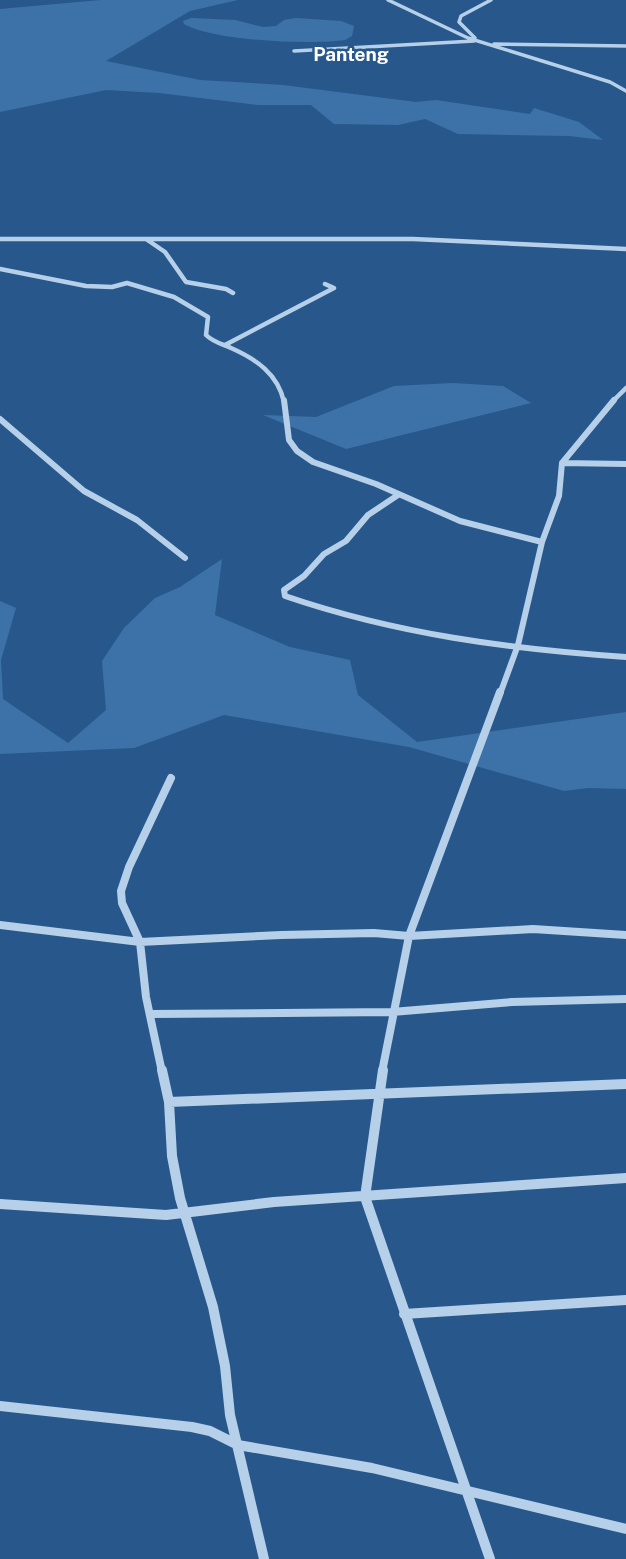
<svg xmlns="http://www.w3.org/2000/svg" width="626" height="1559" font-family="'Public Sans',sans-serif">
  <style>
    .green { fill: #3d72a8 }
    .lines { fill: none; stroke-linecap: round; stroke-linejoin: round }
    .street-far4 { stroke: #b7d0ea; stroke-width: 3.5 }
    .street-far3 { stroke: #b7d0ea; stroke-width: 4.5 }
    .street-far2 { stroke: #b7d0ea; stroke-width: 6 }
    .street-far1 { stroke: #b7d0ea; stroke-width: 8 }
    .street { stroke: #b7d0ea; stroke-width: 10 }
    .labels { text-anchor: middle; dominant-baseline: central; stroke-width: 5; stroke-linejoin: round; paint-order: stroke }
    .far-quarter-label { font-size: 19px; font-weight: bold; fill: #fff; stroke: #28588b }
  </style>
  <rect width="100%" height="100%" fill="#28588b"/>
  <path class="green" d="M 101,0 L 238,0 L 190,11 L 106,61 L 200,80 L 283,85 L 416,102 L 436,100 L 530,114 L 534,108 L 579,122 L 603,140 L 569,136 L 458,134 L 425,119 L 398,125 L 334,124 L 311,105 L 258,105 L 159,93 L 106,90 L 0,112 L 0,9 Z
    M 191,18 L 235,20 L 263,27 L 276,26 L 284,20 L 296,18 L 341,21 L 354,26 L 352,36 L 345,40 C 311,45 213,41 184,24 L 183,21 Z
    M 453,383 L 503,386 L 531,403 L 346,449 L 263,415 L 316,417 L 394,386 Z
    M 222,559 L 215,615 L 290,647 L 350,660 L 358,695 L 417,742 L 626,712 L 626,789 L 588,788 L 564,791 L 409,747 L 224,715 L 134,748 L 0,754 L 0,601 L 16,608 L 1,660 L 3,699 L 68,743 L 106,710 L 102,661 L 124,628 L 155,598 L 180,587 Z"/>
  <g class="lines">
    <path class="street-far4" d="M 388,0 L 468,38 L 610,82 L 626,91
      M 475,38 L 459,22 L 461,16 L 491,0
      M 494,44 L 626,46
      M 294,51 L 474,41"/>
    <path class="street-far3" d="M 0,239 L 413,239 L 626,249
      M 146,239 L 165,252 L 186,282 L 226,289 L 233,293
      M 0,269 L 86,286 L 112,287 L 127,283 L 174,297 L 208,317 L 206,335 C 213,342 222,344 231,348 C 256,359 278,374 284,402
      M 225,345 L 334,288 L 325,284
      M 612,402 L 626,388"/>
    <path class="street-far2" d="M 284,400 L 289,440 L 297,451 L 313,462 L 376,484 L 460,521 L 542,542
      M 0,419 L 84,491 L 137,520 L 185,558
      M 562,463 L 626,464
      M 398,495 L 368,515 L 346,541 L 324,554 L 304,576 L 284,590 L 285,596 C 396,634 509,649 626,657
      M 500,694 L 518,645 L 542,542 L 559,496 L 562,463 L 614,400"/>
    <path class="street-far1" d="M 0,925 L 140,942 L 281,935 L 374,933 L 409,936 L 533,929 L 626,935
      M 151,1014 L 392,1012 L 512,1002 L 626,999
      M 162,1072 L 146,997 L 140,942 L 122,903 L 121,891 L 129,867 L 171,778
      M 382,1072 L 409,936 L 500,692"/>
    <path class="street" d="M 162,1070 L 169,1102 L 172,1156 L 180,1198 L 213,1307 L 225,1366 L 230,1415 L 264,1559
      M 383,1070 L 365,1197 L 490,1559
      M 169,1102 L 626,1084
      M 0,1204 L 166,1215 L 274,1202 L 626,1178
      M 404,1314 L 626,1300
      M 0,1406 L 192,1427 L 210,1431 L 238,1445 L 372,1468 L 626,1529"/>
  </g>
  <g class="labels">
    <g class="far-quarter-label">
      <text x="351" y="54">Panteng</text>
    </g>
  </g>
</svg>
